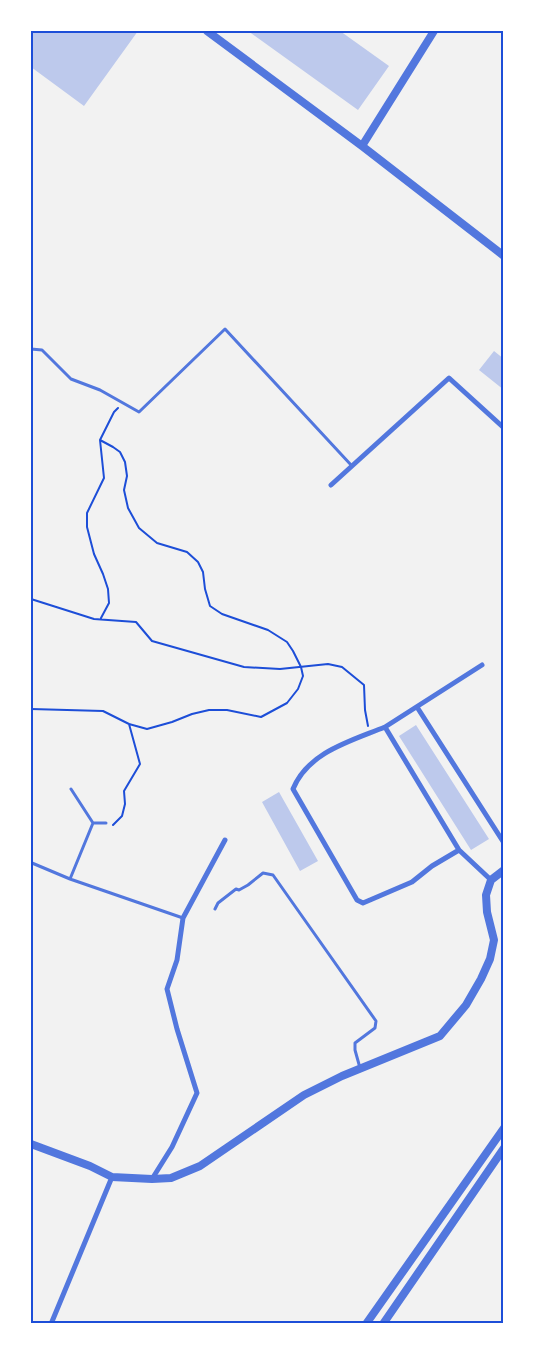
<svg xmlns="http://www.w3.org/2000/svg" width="535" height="1355" font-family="'Open Sans',sans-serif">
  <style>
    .building { fill: #bdc9ec }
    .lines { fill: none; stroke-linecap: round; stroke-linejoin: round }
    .path { stroke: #1d4ed8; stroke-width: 2 }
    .service { stroke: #5277de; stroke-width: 3 }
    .minor { stroke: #5277de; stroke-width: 5 }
    .tertiary { stroke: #5277de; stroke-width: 8 }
    .neatline { fill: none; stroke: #1d4ed8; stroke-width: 2 }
  </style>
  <rect width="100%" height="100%" fill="#f2f2f2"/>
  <path class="building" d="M 31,31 L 138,31 L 84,106 L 31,67 Z
    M 248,31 L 340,31 L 389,66 L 358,110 Z
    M 494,351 L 504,359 L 504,390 L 479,370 Z
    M 416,725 L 489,839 L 471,850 L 399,736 Z
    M 279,792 L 318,861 L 300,871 L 262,802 Z"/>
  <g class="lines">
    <path class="path" d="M 100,440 L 113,447 L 120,452 L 125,462 L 127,476 L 124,490 L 128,508 L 139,528 L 157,543 L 187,552 L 198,562 L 203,572 L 205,589 L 210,606 L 222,614 L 268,630 L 287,642 L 293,651 L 301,667 L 303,676 L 298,689 L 287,703 L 261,717 L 227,710 L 209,710 L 192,714 L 172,722 L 147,729 L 129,724
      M 31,599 L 94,619 L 136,622 L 152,641 L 244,667 L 280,669 L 328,664 L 342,667 L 364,685 L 365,710 L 368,726
      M 101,618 L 109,603 L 108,589 L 103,574 L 94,554 L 87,527 L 87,513 L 104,478 L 100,440 L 114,412 L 118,408
      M 31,709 L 103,711 L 129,724 L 140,764 L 124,791 L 125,804 L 122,816 L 113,825"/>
    <path class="service" d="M 31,349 L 42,350 L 71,379 L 100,390 L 139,412 L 225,329 L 352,466
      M 71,789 L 93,823
      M 32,863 L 70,879 L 183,918
      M 70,879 L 93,823 L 106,823
      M 215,909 L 218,903 L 236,889 L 239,890 L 248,885 L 263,873 L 273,875 L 376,1021 L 375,1028 L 355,1043 L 355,1050 L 360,1068"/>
    <path class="minor" d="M 331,485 L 449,378 L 504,428
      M 417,707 L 504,843
      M 385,727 L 482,665
      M 459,850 L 432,866 L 412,882 L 363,903 L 357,900 L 293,789 C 308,752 351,741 385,727 L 459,850 L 491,880
      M 152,1179 L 172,1147 L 197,1093 L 177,1029 L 167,989 L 177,960 L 183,918 L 225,840
      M 51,1324 L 112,1177"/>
    <path class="tertiary" d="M 207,31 L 362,146 L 504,256
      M 362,146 L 434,31
      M 31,1144 L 90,1166 L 112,1177 L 152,1179 L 171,1178 L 200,1166 L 304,1095 L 342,1076 L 440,1036 L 466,1005 L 481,979 L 490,959 L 494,940 L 487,912 L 486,895 L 491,880 L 504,870
      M 366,1324 L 504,1128
      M 383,1324 L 504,1148"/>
  </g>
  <rect width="535" height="1355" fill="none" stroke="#ffffff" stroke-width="65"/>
  <rect x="32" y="32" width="470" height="1290" class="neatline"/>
</svg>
